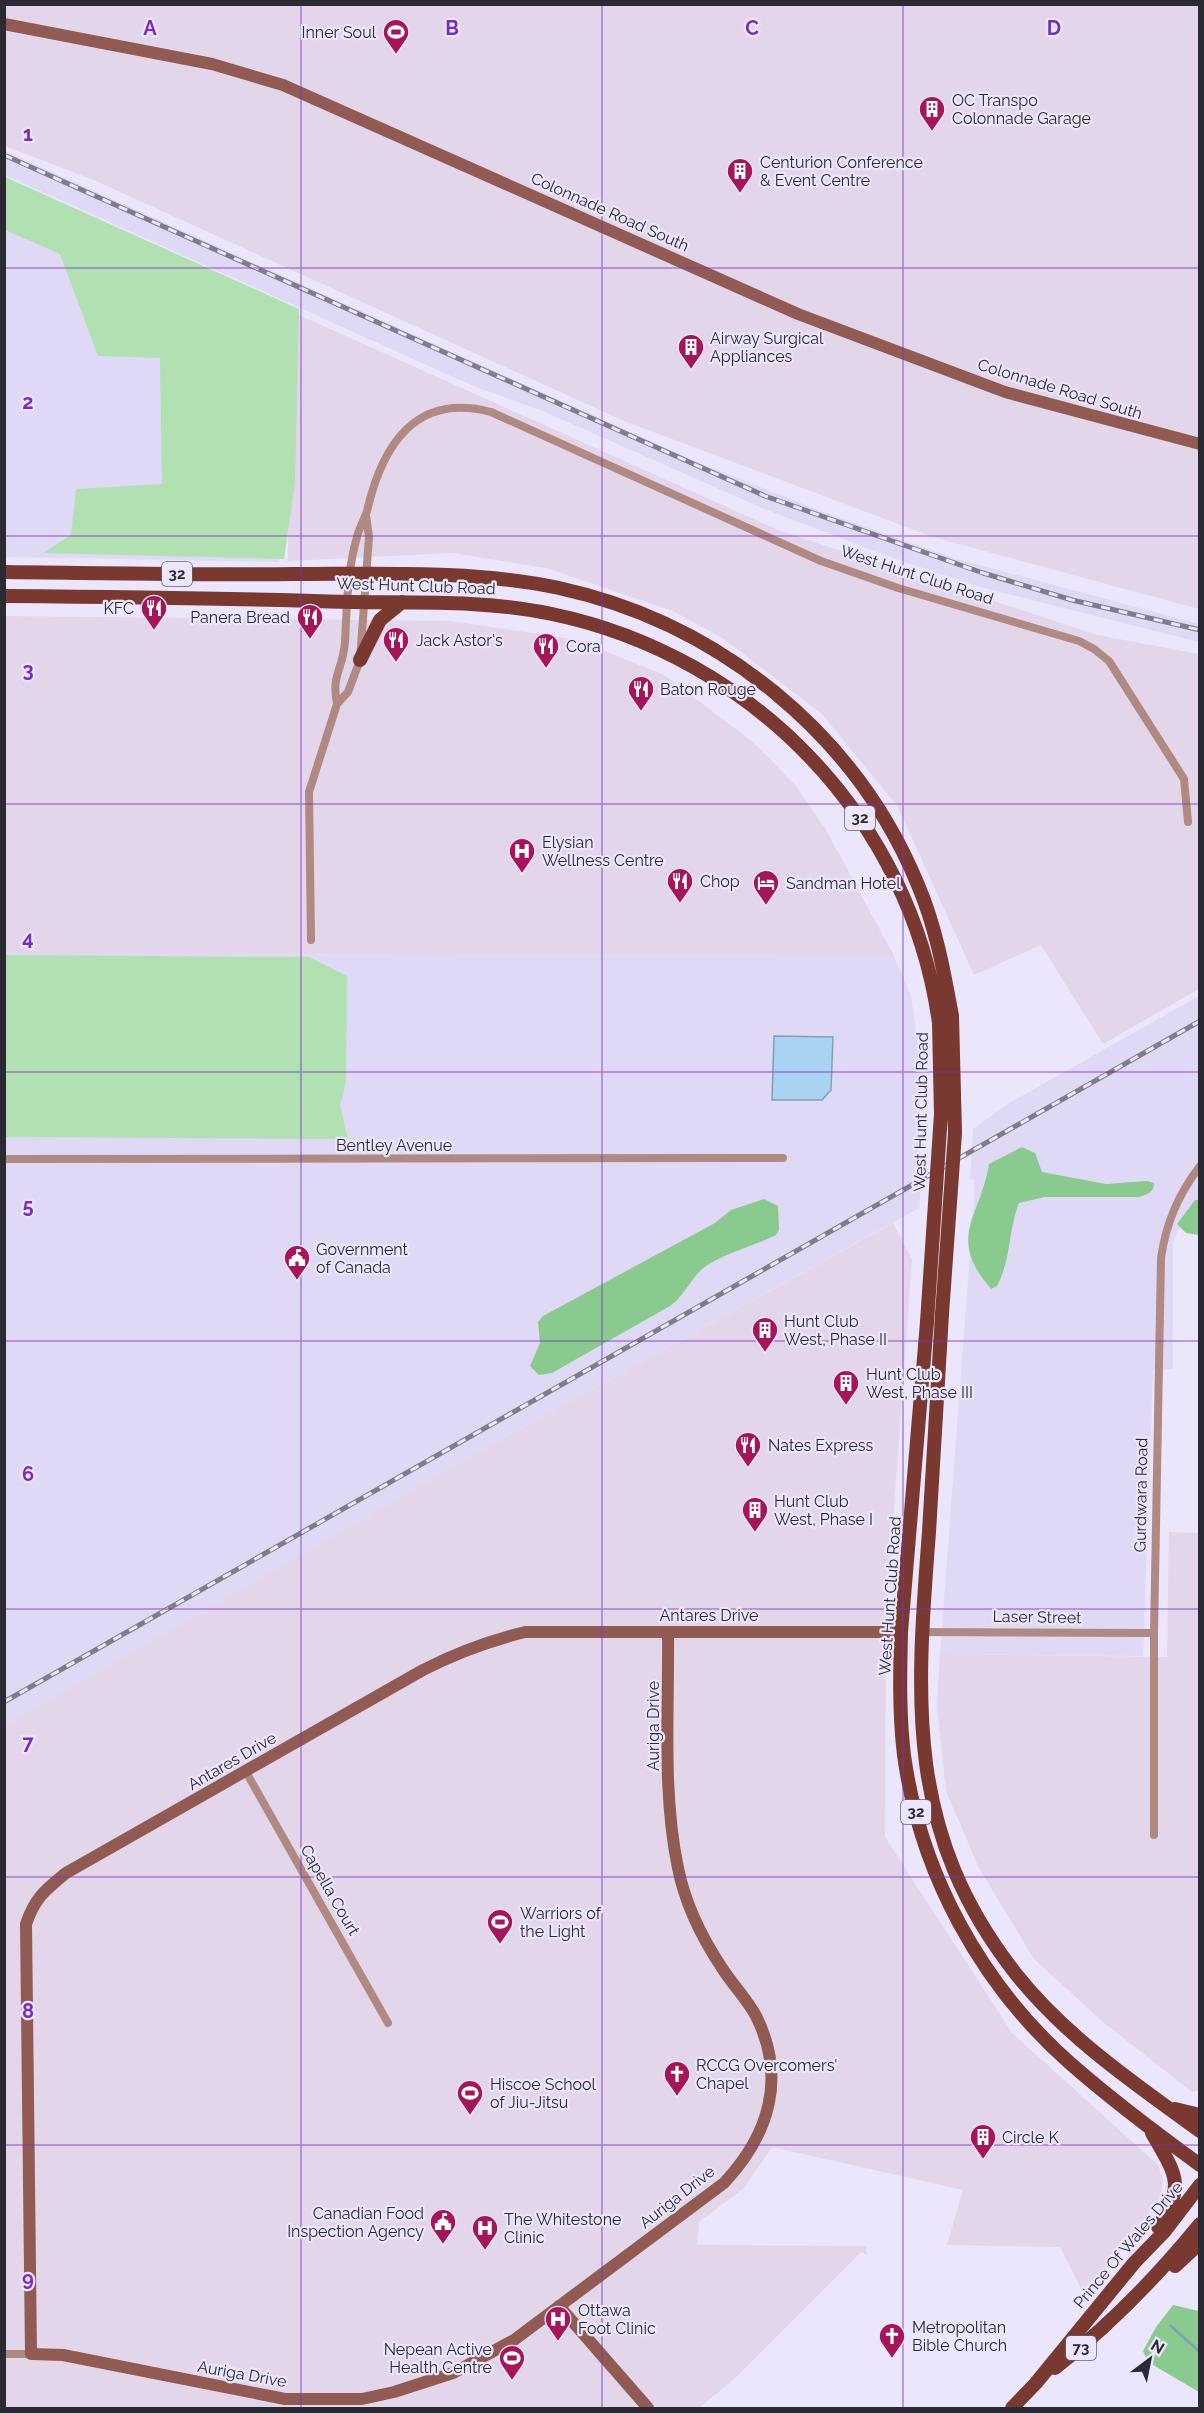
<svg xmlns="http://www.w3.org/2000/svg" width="1204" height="2413" font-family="Raleway,sans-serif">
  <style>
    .commercial { fill: #e3d6ea }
    .built { fill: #dfd9f5 }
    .green { fill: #b1e0b3 }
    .forest { fill: #8aca8e }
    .water { fill: #a8d3f3; stroke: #82a0b9; stroke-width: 1.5 }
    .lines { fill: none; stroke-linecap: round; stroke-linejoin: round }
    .stream { stroke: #82a0b9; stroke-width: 3 }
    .street { stroke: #b08983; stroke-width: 8 }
    .secondary { stroke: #915b53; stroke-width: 12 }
    .primary { stroke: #793931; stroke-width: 14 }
    .rail-casing { stroke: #807d8b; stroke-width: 5 }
    .rail { stroke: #ebe6fb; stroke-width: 3; stroke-dasharray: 9; stroke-linecap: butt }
    .primary-bridge { stroke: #793931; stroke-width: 14 }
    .grid { fill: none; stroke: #7b2cbf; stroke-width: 1.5; stroke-opacity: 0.55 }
    .labels { text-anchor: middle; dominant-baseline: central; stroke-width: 4.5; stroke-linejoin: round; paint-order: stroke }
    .shield { fill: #ebe6fb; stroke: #65626e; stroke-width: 1.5 }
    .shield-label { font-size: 15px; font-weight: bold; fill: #2b2931 }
    .poi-label { font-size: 16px; fill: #2b2931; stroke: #ebe6fb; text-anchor: start }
    .street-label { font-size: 16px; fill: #2b2931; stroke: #ebe6fb }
    .grid-label { font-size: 20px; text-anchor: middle; font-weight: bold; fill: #7b2cbf; stroke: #ebe6fb; stroke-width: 4.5; stroke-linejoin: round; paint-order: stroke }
  </style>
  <rect width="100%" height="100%" fill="#ebe6fb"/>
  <path class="commercial" d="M 5,5 L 1199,5 L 1199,609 L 933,537 L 624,421 L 96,181 L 5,146 Z
    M 288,310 L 778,530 L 1097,635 L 1199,654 L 1199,989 L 1103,1044 L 1041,945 L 974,975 L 898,807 L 822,714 L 724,639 L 673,611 L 546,568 L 452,553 L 288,561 Z
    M 5,616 L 451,621 L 578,640 L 664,675 L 753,742 L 795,785 L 825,828 L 894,956 L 5,954 Z
    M 893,1223 L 912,1259 L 886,1618 L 885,1837 L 1012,2033 L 1158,2165 L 1163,2180 L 1161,2195 L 1115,2260 L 1084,2294 L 1060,2247 L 947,2245 L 963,2190 L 772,2147 L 744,2188 L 699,2222 L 697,2245 L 866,2246 L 867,2255 L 861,2252 L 734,2379 L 699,2408 L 5,2408 L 4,1726 L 475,1454 Z
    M 1169,1532 L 1199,1533 L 1199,2091 L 1192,2092 L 1103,2022 L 1034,1959 L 979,1868 L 946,1791 L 937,1706 L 940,1654 L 1167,1657 Z"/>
  <path class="built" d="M 5,151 L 697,462 L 826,513 L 957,559 L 1199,624 L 1199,642 L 980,587 L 893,558 L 762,508 L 545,412 L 471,385 L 5,175 Z
    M 4,220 L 282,310 L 279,562 L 5,557 Z
    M 5,954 L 894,956 L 911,996 L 921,1064 L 918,1157 L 923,1155 L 919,1208 L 475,1454 L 5,1726 Z
    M 1199,996 L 1199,1202 L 1182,1222 L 1173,1242 L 1173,1369 L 1153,1369 L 1143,1656 L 940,1654 L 974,1199 L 974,1179 L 970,1180 L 973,1129 L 1006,1105 Z"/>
  <path class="green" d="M 5,177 L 299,309 L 295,483 L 284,559 L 43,553 L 71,535 L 76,489 L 162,484 L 160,358 L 98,356 L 60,254 L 5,230 Z
    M 5,955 L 309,957 L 347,976 L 346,1082 L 340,1106 L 348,1139 L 5,1137 Z"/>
  <path class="forest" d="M 1022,1147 L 1035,1153 L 1042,1172 L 1106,1184 L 1147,1181 L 1154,1183 C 1154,1193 1147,1194 1139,1197 L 1045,1197 L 1019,1203 C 1008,1231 1011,1260 997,1286 L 991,1289 C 946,1236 980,1219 989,1164 Z
    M 764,1199 L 778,1206 L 779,1230 L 776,1235 C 754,1246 729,1252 709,1264 C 692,1274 686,1295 670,1306 L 552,1373 L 539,1375 L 530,1366 L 540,1343 L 538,1322 L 543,1316 L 715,1223 L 731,1210 Z
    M 1195,1200 L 1199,1200 L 1199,1235 L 1186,1233 L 1177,1224 Z
    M 1173,2305 L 1199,2311 L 1199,2392 L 1148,2362 L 1143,2351 L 1156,2327 Z"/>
  <path class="water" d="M 774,1036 L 833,1037 L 831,1090 L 822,1100 L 772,1100 Z"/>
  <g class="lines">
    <path class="stream" d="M 1171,2326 L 1200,2352"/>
    <path class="street" d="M 337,704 C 331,674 343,670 345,642 C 347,607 347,571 357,537 C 359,528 364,520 367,511 C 382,446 415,392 491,412 L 821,561 L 898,588 L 1079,641 L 1094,649 L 1109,661 L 1184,779 L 1188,822
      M 311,940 L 309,792 L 337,704 L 348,692 L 360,660 L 369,537 L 366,515
      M 4,1159 L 783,1158
      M 920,1632 L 1154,1633
      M 246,1772 L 388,2023
      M 1154,1835 L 1154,1633 L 1161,1258 C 1166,1223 1178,1195 1200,1166
      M 4,2354 L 31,2354"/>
    <path class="secondary" d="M 4,24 L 212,64 L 283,85 L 798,314 L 1005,392 L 1200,444
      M 668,1632 C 669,1709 662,1792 678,1868 C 685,1903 702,1938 722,1968 C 732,1984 747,1999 756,2016 C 787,2078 769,2135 724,2183 L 514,2340 L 453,2373 L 394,2392 L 362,2399 L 285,2399 L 63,2355 L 31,2354 L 26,1924 C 35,1898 44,1891 66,1873 L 423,1670 C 456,1653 488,1641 525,1632 L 901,1632
      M 559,2306 L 648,2408"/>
    <path class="primary" d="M 4,572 C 101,573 198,575 294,574 C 380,574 475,570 559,588 C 719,623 856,734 918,885 C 936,927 944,972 952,1016
      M 4,596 C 120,597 236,598 351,602 C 419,603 485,600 552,614 C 753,656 911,819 939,1023
      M 360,660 L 380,620 L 402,602
      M 942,1314 C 938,1386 934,1459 929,1532 C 916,1700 905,1833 1016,1974 C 1066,2037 1135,2084 1200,2131
      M 927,1322 L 901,1632 C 900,1673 899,1714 904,1755 C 920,1873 981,1985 1071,2064 C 1112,2100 1156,2133 1200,2165
      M 1175,2109 L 1200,2115
      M 1152,2133 C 1176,2175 1186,2184 1158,2227
      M 1175,2266 L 1200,2243
      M 1055,2368 C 1109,2326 1156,2278 1200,2224
      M 1012,2408 L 1036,2383 L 1134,2263 L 1164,2232 L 1200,2185"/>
    <g class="rail-casing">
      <path id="rail" d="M 4,155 L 765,496 L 983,573 L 1072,600 L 1200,630
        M 4,1702 L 1200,1021"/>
    </g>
    <use href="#rail" class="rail"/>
    <path class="primary-bridge" d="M 942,1314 L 955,1133 L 952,1016
      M 927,1322 L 941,1114 L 939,1023"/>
  </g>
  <path class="grid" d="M 301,4 L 301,2408M 602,4 L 602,2408M 903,4 L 903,2408M 4,268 L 1200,268M 4,536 L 1200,536M 4,804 L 1200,804M 4,1072 L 1200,1072M 4,1341 L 1200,1341M 4,1609 L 1200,1609M 4,1877 L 1200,1877M 4,2145 L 1200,2145"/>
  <defs>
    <g id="stadium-pin" transform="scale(1.35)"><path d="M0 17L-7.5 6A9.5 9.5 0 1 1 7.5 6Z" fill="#a41659" stroke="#ebe6fb"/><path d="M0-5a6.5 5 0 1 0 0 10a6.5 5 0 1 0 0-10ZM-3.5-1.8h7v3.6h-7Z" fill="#fff"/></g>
    <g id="building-pin" transform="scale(1.35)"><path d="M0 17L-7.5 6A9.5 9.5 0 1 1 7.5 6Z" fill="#a41659" stroke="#ebe6fb"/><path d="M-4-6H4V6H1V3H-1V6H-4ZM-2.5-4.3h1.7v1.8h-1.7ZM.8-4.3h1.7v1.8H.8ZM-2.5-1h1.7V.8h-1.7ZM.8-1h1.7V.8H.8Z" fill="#fff"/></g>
    <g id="restaurant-pin" transform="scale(1.35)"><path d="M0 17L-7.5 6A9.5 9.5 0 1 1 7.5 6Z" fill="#a41659" stroke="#ebe6fb"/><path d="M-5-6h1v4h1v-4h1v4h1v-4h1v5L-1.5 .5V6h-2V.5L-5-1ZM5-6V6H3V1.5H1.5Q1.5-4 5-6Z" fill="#fff"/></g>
    <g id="hospital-pin" transform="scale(1.35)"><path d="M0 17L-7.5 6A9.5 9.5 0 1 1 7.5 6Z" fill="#a41659" stroke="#ebe6fb"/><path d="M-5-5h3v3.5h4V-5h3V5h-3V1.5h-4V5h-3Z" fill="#fff"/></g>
    <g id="hotel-pin" transform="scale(1.35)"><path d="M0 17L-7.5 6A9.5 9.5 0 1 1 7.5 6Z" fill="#a41659" stroke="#ebe6fb"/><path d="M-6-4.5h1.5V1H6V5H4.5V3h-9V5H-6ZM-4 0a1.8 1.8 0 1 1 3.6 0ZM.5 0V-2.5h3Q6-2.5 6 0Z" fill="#fff"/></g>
    <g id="civic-pin" transform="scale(1.35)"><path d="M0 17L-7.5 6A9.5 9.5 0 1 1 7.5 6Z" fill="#a41659" stroke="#ebe6fb"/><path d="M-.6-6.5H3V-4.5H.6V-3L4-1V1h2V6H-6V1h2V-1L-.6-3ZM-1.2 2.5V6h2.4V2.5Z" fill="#fff"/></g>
    <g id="church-pin" transform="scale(1.35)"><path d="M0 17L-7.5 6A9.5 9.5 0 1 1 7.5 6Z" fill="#a41659" stroke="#ebe6fb"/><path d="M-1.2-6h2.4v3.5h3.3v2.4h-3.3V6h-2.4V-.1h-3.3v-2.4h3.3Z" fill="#fff"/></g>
  </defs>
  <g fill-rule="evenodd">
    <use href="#stadium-pin" x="396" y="32"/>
    <use href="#building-pin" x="932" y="109"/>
    <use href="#building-pin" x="740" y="171"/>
    <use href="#building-pin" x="691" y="347"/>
    <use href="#restaurant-pin" x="154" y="608"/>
    <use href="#restaurant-pin" x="310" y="617"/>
    <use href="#restaurant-pin" x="396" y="640"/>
    <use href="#restaurant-pin" x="546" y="646"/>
    <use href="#restaurant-pin" x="641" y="689"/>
    <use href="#hospital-pin" x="522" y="851"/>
    <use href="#restaurant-pin" x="680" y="881"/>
    <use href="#hotel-pin" x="766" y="883"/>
    <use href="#civic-pin" x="297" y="1258"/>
    <use href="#building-pin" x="765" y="1330"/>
    <use href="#building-pin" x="846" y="1383"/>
    <use href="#restaurant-pin" x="748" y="1445"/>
    <use href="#building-pin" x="755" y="1510"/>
    <use href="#stadium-pin" x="500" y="1922"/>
    <use href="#church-pin" x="677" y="2074"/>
    <use href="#stadium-pin" x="470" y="2093"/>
    <use href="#building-pin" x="983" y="2137"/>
    <use href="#civic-pin" x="443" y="2222"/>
    <use href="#hospital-pin" x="485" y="2228"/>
    <use href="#hospital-pin" x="558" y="2319"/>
    <use href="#church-pin" x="892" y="2336"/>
    <use href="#stadium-pin" x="512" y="2358"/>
  </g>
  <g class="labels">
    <g class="shield">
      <rect x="162" y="562" width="30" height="24" rx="4.5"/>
      <rect x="845" y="806" width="30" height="24" rx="4.5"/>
      <rect x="901" y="1800" width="30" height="24" rx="4.5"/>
      <rect x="1066" y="2336" width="30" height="24" rx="4.5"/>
    </g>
    <g class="shield-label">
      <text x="177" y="574">32</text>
      <text x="860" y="818">32</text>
      <text x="916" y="1812">32</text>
      <text x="1081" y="2348">73</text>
    </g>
    <g class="poi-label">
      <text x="376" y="32" text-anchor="end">Inner Soul</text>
      <text x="952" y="100">OC Transpo<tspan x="952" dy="18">Colonnade Garage</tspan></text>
      <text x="760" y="162">Centurion Conference<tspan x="760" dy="18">&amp; Event Centre</tspan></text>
      <text x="710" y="338">Airway Surgical<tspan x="710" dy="18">Appliances</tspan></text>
      <text x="134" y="608" text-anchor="end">KFC</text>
      <text x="290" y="617" text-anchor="end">Panera Bread</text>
      <text x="416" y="640">Jack Astor's</text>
      <text x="566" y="646">Cora</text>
      <text x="660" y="689">Baton Rouge</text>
      <text x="542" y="842">Elysian<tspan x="542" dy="18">Wellness Centre</tspan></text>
      <text x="700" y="881">Chop</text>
      <text x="786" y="883">Sandman Hotel</text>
      <text x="316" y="1249">Government<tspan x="316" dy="18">of Canada</tspan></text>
      <text x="784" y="1321">Hunt Club<tspan x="784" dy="18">West, Phase II</tspan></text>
      <text x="866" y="1374">Hunt Club<tspan x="866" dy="18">West, Phase III</tspan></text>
      <text x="768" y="1445">Nates Express</text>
      <text x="774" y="1501">Hunt Club<tspan x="774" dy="18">West, Phase I</tspan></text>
      <text x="520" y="1913">Warriors of<tspan x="520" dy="18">the Light</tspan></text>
      <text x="696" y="2065">RCCG Overcomers'<tspan x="696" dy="18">Chapel</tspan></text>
      <text x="490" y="2084">Hiscoe School<tspan x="490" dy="18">of Jiu-Jitsu</tspan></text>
      <text x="1002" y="2137">Circle K</text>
      <text x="424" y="2213" text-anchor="end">Canadian Food<tspan x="424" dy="18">Inspection Agency</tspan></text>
      <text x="504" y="2219">The Whitestone<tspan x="504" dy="18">Clinic</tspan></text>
      <text x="578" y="2310">Ottawa<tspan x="578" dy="18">Foot Clinic</tspan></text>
      <text x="912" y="2327">Metropolitan<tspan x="912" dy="18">Bible Church</tspan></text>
      <text x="492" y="2349" text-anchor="end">Nepean Active<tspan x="492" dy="18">Health Centre</tspan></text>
    </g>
    <g class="street-label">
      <text transform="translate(610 212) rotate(24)">Colonnade Road South</text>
      <text transform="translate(1060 389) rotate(17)">Colonnade Road South</text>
      <text transform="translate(917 575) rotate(18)">West Hunt Club Road</text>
      <text transform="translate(416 586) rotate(2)">West Hunt Club Road</text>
      <text transform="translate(921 1112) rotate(-89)">West Hunt Club Road</text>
      <text x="394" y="1145">Bentley Avenue</text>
      <text transform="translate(1141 1495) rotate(-89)">Gurdwara Road</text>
      <text transform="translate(890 1596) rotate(-86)">West Hunt Club Road</text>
      <text x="709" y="1615">Antares Drive</text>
      <text transform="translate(1037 1617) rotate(1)">Laser Street</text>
      <text transform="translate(653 1726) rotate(-90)">Auriga Drive</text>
      <text transform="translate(232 1761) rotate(-30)">Antares Drive</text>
      <text transform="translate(330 1890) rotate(60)">Capella Court</text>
      <text transform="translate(677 2197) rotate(-38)">Auriga Drive</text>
      <text transform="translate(1128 2245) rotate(-50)">Prince Of Wales Drive</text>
      <text transform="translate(242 2374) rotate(10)">Auriga Drive</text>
    </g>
  </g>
  <g class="grid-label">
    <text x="150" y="35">A</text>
    <text x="452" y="35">B</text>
    <text x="752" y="35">C</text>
    <text x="1054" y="35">D</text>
    <text x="28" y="141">1</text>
    <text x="28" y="409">2</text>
    <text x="28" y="677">3</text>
    <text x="28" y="945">4</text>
    <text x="28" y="1213">5</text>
    <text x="28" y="1481">6</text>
    <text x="28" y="1750">7</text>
    <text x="28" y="2018">8</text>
    <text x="28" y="2286">9</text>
  </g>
  <rect width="1204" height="2413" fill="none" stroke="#2b2931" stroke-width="12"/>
  <g transform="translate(1150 2359) rotate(32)" stroke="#ebe6fb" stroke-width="4.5" paint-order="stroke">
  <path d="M0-4.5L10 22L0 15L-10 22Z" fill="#2b2931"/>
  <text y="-9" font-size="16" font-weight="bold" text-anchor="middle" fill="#2b2931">N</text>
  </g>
</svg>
